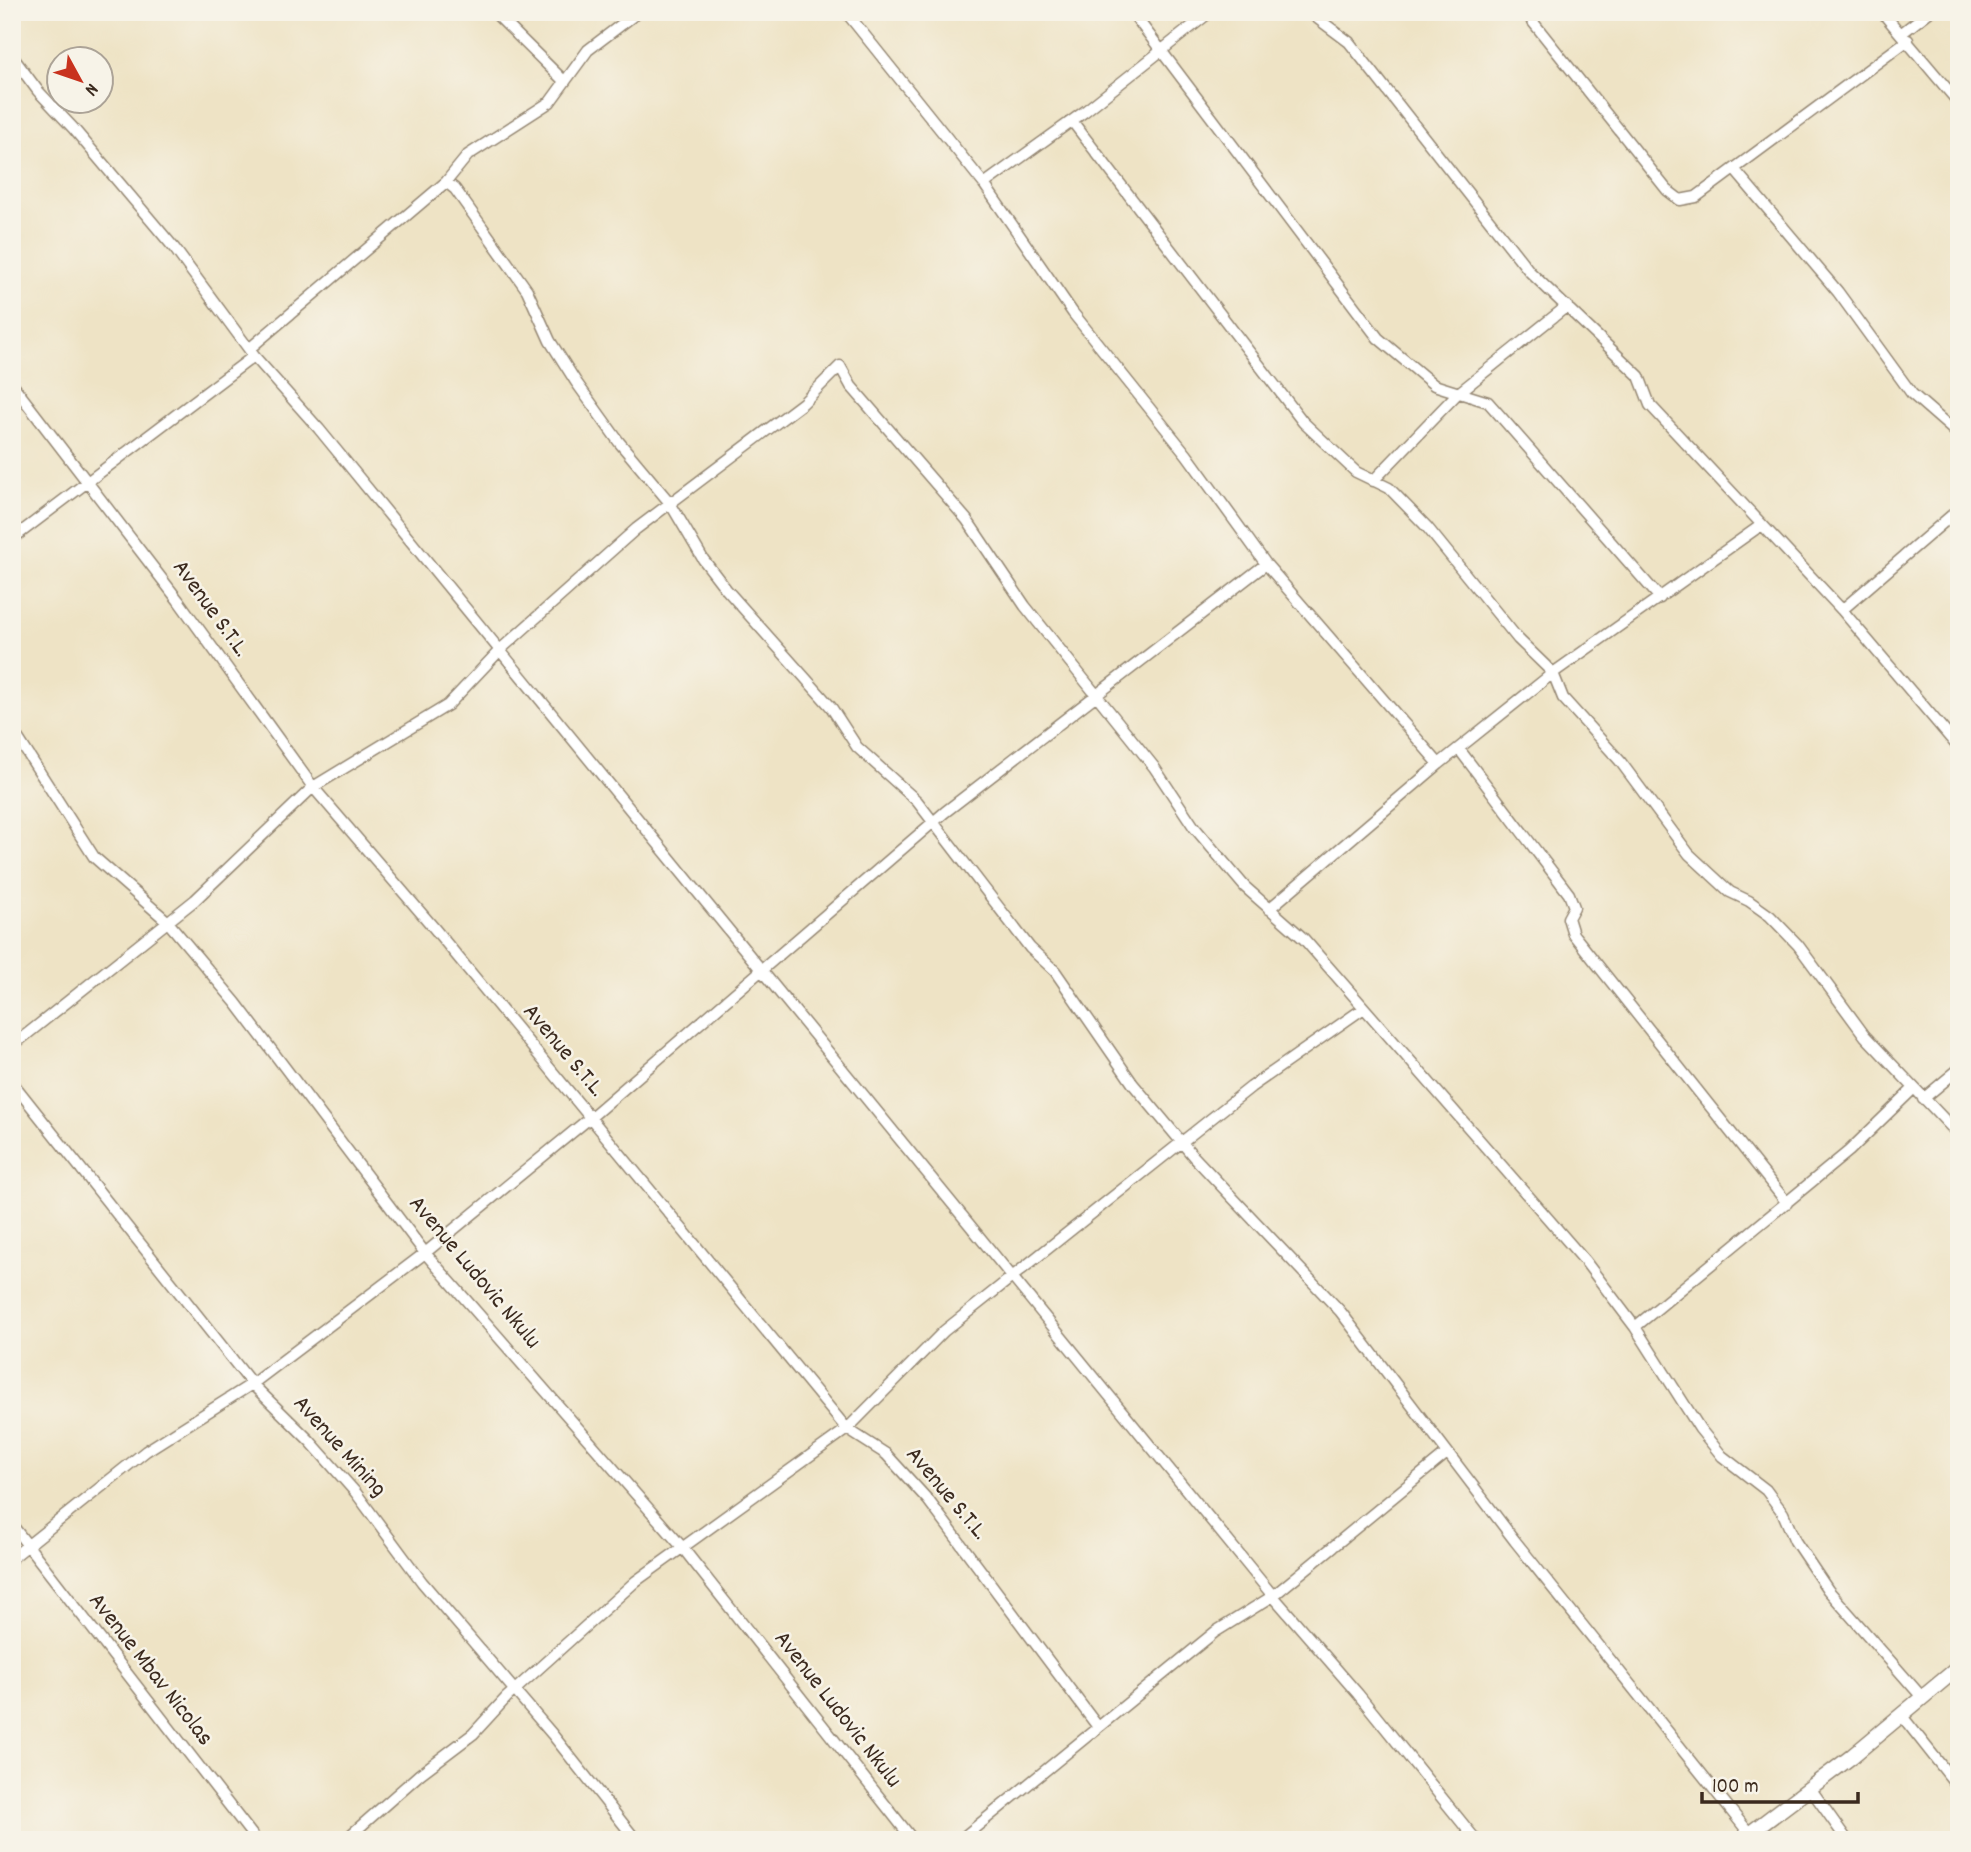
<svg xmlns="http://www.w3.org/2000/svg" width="1971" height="1852" font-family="Dekko,sans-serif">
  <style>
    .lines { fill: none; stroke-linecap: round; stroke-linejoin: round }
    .minor-casing { stroke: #948672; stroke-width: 13 }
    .tertiary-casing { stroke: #948672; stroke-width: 17 }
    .minor { stroke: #fff; stroke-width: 10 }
    .tertiary { stroke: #fff; stroke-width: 14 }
    .labels { text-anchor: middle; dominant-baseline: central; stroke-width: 5; stroke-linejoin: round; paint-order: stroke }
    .street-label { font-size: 24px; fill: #3b2a1e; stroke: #f7f3e8 }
  </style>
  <rect width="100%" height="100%" fill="#f7f3e8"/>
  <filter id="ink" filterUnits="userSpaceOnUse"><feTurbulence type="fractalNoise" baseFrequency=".0143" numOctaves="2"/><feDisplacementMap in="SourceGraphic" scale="14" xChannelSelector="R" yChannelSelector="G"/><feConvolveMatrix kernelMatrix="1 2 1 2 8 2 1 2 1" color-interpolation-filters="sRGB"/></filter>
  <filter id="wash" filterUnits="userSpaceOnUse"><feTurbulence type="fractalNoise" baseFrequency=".00686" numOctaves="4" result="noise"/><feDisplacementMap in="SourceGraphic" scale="28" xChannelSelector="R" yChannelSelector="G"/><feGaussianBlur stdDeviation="1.57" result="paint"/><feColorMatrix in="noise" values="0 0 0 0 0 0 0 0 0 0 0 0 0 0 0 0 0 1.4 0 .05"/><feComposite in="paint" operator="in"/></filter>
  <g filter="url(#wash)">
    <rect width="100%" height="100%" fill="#eee3c5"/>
  </g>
  <g filter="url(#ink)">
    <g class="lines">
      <g class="minor-casing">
        <path id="minor" d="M 494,12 L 564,81
          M 846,12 L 984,184 L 1073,313 L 1187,455 L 1266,564 L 1439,764
          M 1132,12 L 1378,338 L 1434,385 L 1488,402 L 1660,598
          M 1309,12 L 1349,42 L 1530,272 L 1639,376 L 1650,405 L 1842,610 L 1959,748
          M 1525,12 L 1667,190 L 1680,200 L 1696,197 L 1908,40
          M 1882,12 L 1959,103
          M 12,16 L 17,12
          M 1902,33 L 1929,12
          M 12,56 L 38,91 L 73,128 L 175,249 L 254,356 L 319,429 L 1273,1596 L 1358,1694 L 1476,1840
          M 1072,121 L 1303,422 L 1356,472 L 1389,488 L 1427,527 L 1518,639 L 1553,673 L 1563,698 L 1620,761 L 1689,854 L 1730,892 L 1749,901 L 1770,916 L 1798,945 L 1865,1036 L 1959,1135
          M 1734,169 L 1838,292 L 1912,394 L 1959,435
          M 446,182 L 455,189 L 527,290 L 550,341 L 576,382 L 619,442 L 670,503 L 703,559 L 726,589 L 831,707 L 857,747 L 917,801 L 1030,948 L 1055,971 L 1133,1084 L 1194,1157 L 1340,1311 L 1515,1541 L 1749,1833
          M 984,184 L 1084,112 L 1210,12
          M 249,349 L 446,182 L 468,155 L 550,102 L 588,50 L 638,12
          M 12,384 L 178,600 L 313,787 L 434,928 L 847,1429 L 886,1454 L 928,1500 L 1098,1727
          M 1373,481 L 1456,395 L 1567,306
          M 12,539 L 254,356
          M 1842,610 L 1959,509
          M 12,729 L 94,857 L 167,921 L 236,1003 L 425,1253 L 682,1547 L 913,1840
          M 1459,749 L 1569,894 L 1574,907 L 1568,918 L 1573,934 L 1787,1203
          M 1269,909 L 1439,764 L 1553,673 L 1760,526
          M 12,1046 L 195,900 L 313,787 L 448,705 L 501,649 L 636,529 L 803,403 L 840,366 L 851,386 L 967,520 L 1025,606 L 1154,767 L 1194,827 L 1245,887 L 1304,939 L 1585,1261 L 1635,1327 L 1700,1429 L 1722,1456 L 1766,1490 L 1783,1513 L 1795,1541 L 1828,1590 L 1921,1696
          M 12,1082 L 252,1384 L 310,1441 L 356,1493 L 422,1582 L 552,1734 L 636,1840
          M 1923,1099 L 1959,1069
          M 1635,1327 L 1849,1151 L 1913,1089
          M 12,1525 L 256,1840
          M 12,1558 L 146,1451 L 252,1384 L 425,1253 L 591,1117 L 945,812 L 1266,564
          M 1902,1716 L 1959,1788
          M 1810,1788 L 1847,1840
          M 345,1840 L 420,1774 L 473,1734 L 507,1697 L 636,1581 L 847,1429 L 944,1331 L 1251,1087 L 1364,1008
          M 960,1840 L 1215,1632 L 1273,1596 L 1447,1453"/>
      </g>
      <g class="tertiary-casing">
        <path id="tertiary" d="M 1741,1840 L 1851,1757 L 1959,1667"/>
      </g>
      <use href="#minor" class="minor"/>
      <use href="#tertiary" class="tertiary"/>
    </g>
  </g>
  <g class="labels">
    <g class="street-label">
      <text transform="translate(210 609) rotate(54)">Avenue S.T.L.</text>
      <text transform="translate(563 1051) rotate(50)">Avenue S.T.L.</text>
      <text transform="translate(474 1273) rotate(50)">Avenue Ludovic Nkulu</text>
      <text transform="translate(339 1447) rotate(48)">Avenue Mining</text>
      <text transform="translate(946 1494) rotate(50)">Avenue S.T.L.</text>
      <text transform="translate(150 1670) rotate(52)">Avenue Mbav Nicolas</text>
      <text transform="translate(837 1710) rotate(52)">Avenue Ludovic Nkulu</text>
    </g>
  </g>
  <rect width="1971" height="1852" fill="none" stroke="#f7f3e8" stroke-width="42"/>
  <g transform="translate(80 80) rotate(130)"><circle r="33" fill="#f7f3e8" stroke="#aca397" stroke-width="2"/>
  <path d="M0-5L12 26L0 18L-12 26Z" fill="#c8321e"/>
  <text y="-10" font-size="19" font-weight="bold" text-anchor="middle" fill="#3b2a1e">N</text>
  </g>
  <path d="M1702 1792v10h156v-10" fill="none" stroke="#3b2a1e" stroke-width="3.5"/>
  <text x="1712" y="1792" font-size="21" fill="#3b2a1e" stroke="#f7f3e8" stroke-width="5" paint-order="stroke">100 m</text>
</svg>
